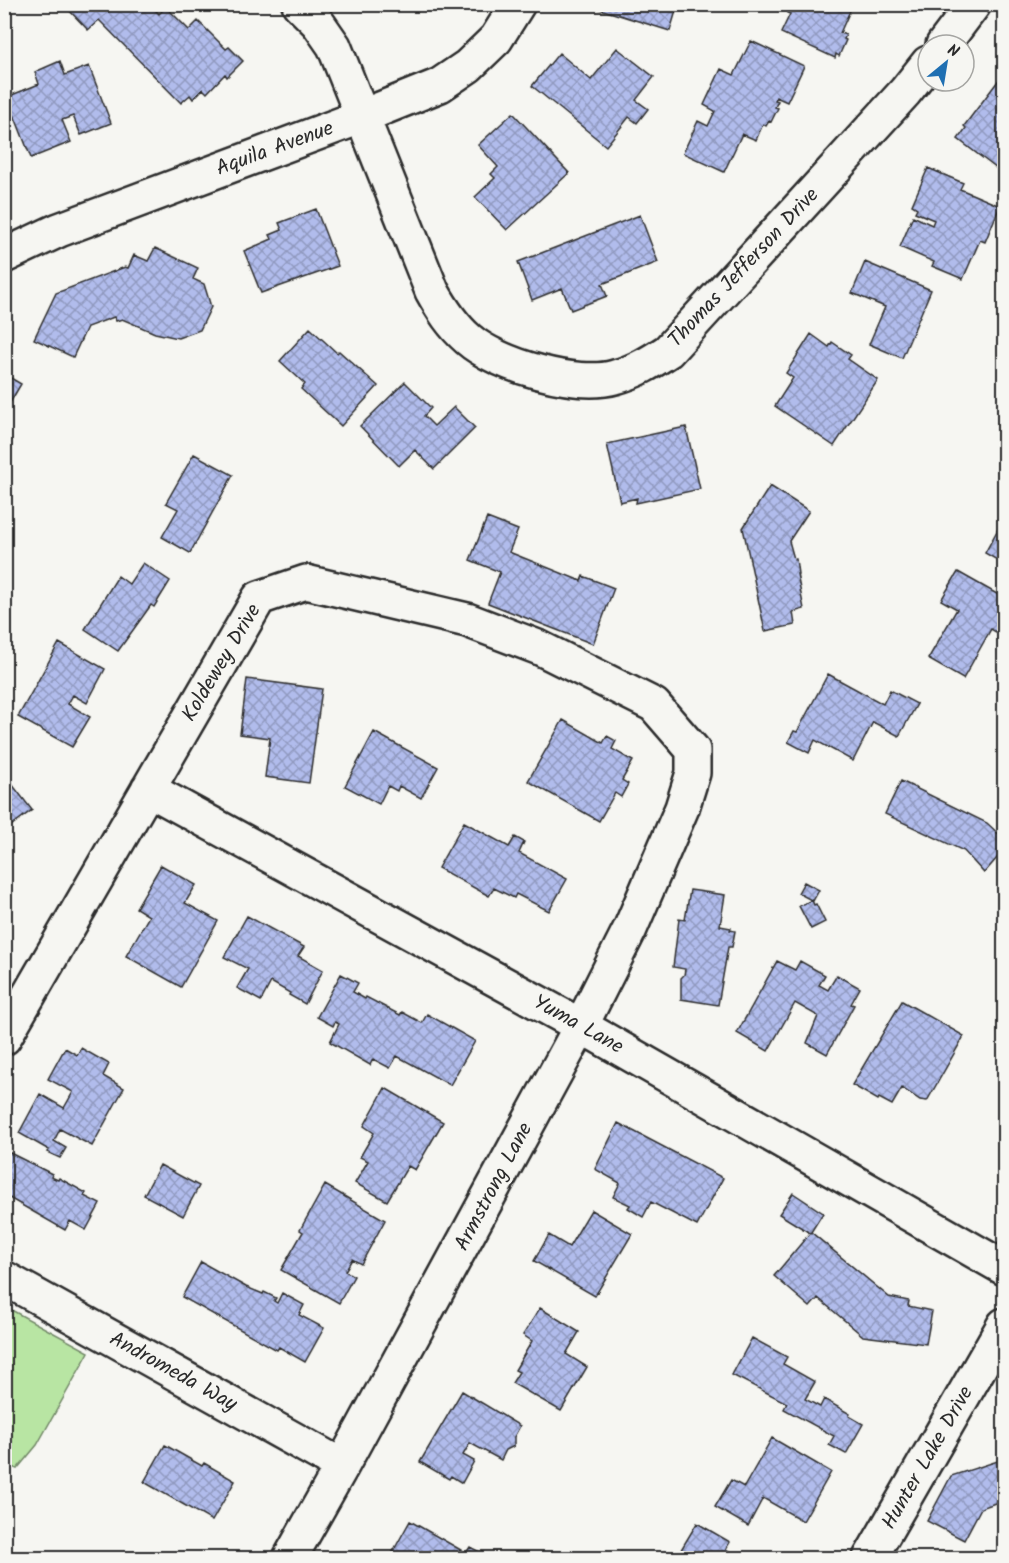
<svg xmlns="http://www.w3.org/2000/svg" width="1009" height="1563" font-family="Kalam,sans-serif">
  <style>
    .grass { fill: #b8e5a3; stroke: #728867; stroke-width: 1.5 }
    .building { fill: url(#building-cross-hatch); stroke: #2b2b2b; stroke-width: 1.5 }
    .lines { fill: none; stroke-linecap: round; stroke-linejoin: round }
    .minor-casing { stroke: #2b2b2b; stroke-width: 38 }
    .minor { stroke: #f6f6f2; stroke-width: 33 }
    .labels { text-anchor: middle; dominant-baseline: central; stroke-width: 5; stroke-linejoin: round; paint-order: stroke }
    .street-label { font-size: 21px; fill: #2b2b2b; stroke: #f6f6f2 }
  </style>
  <defs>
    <pattern id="building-cross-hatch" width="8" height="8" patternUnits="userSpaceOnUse" patternTransform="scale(1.5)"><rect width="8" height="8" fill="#b1bcec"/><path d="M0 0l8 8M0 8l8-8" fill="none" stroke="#9099bf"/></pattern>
  </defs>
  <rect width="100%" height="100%" fill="#f6f6f2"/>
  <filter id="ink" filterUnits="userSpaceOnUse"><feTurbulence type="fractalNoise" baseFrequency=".0167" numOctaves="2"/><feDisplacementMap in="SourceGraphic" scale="12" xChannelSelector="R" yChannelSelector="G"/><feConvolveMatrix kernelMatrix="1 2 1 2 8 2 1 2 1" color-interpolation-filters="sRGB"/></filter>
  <g filter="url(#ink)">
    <path class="grass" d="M 4,1306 L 89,1352 L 37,1445 L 17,1469 L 5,1464 Z"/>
    <path class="building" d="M 150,4 L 159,14 L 166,7 L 189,30 L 198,21 L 226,49 L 229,47 L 243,61 L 227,77 L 225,74 L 207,93 L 203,89 L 193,99 L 190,95 L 181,103 L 99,20 L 88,30 L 64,5 Z
      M 426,4 L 439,4 L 434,11 Z
      M 584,4 L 678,4 L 670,31 Z
      M 785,4 L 853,4 L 840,33 L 846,35 L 844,39 L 846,40 L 839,56 L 836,54 L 835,58 L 781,33 L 790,14 L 787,13 L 784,7 Z
      M 751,41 L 804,66 L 787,102 L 776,97 L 775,100 L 778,101 L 775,107 L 778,108 L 771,122 L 769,121 L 766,126 L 763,124 L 756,140 L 742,134 L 724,172 L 683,153 L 698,121 L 708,126 L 715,111 L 704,105 L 721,69 L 734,75 Z
      M 617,48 L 654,77 L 636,100 L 648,109 L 637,123 L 629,117 L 606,146 L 532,86 L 559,53 L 591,80 Z
      M 60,61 L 65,75 L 89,66 L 111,123 L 81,135 L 73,116 L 62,120 L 71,142 L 31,158 L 7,97 L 39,84 L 35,72 Z
      M 1004,73 L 1004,161 L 1003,160 L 997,169 L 958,139 L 966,128 L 964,126 Z
      M 513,113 L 569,173 L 507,230 L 475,197 L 495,178 L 491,174 L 498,167 L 478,145 Z
      M 928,168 L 963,183 L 960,189 L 1000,206 L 985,242 L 980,240 L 963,279 L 932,266 L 934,262 L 900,247 L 913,216 L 932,225 L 934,220 L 915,212 L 917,208 L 912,205 Z
      M 316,209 L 338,266 L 261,293 L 244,251 L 272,239 L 270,235 L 282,230 L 279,223 Z
      M 640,215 L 658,262 L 602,284 L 607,296 L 571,310 L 562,288 L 532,300 L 518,262 Z
      M 155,248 L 198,268 L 193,279 L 204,284 L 211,307 L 200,330 L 178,338 L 155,333 L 122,319 L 116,321 L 114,317 L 87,327 L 73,357 L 34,339 L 56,293 L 125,267 L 128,268 L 134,255 L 148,261 Z
      M 865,262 L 931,290 L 902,358 L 869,344 L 885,307 L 852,293 Z
      M 310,328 L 337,353 L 339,351 L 378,386 L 341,426 L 301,389 L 305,384 L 280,361 Z
      M 811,334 L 829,347 L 832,342 L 851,355 L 848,359 L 878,380 L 834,446 L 775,406 L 793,378 L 786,373 Z
      M 4,374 L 21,384 L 4,413 Z
      M 405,382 L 431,408 L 424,416 L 434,426 L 454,407 L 475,428 L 434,469 L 415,450 L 399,466 L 360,426 Z
      M 686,427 L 700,489 L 636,503 L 637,498 L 620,502 L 607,444 Z
      M 194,454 L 233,475 L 190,553 L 162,537 L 178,509 L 166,503 Z
      M 770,486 L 809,511 L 789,541 L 794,559 L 796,559 L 798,574 L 797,574 L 804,609 L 793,612 L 795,625 L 765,631 L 743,528 Z
      M 487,518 L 518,530 L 509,552 L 581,581 L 583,576 L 614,588 L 593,644 L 488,603 L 500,572 L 470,560 Z
      M 1004,518 L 1004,564 L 985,553 Z
      M 143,563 L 170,581 L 154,607 L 151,605 L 118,651 L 85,629 L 118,576 L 129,584 Z
      M 958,572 L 1004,598 L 1004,637 L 991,629 L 963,679 L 928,659 L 957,609 L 941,600 Z
      M 59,643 L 105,669 L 87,703 L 73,695 L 68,704 L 90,717 L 72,747 L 18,717 Z
      M 828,674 L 883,704 L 890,690 L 917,704 L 899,736 L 873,722 L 853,761 L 815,740 L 809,753 L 788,742 L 794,731 L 797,732 Z
      M 247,679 L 322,689 L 309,783 L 265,777 L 270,738 L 240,734 Z
      M 563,720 L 603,743 L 607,736 L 616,741 L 612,749 L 633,761 L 622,780 L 628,784 L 621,797 L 615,793 L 599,821 L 528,781 Z
      M 374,732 L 438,767 L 421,798 L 399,786 L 397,791 L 388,786 L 379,804 L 345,786 Z
      M 8,779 L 32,810 L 4,831 L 4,781 Z
      M 901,781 L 987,823 L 1004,839 L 1004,850 L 984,873 L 964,851 L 885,814 Z
      M 464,822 L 509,847 L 515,837 L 524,842 L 519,853 L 567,879 L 549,911 L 516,894 L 514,898 L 494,888 L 489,896 L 438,868 Z
      M 161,865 L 196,885 L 185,903 L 218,921 L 181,987 L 126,956 L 149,916 L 136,908 Z
      M 804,882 L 819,890 L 813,901 L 798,893 Z
      M 690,890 L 725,895 L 720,926 L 731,928 L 730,930 L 735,931 L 732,947 L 728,947 L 718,1005 L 681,999 L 681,978 L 684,975 L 685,969 L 673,967 L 679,919 L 685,920 Z
      M 812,900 L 814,905 L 816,904 L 825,922 L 811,929 L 799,906 Z
      M 247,916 L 304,947 L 298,956 L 323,970 L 305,1004 L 289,995 L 290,993 L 271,982 L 261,1001 L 237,988 L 248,969 L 224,957 Z
      M 777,961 L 795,970 L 800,961 L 825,975 L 819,985 L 828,990 L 837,975 L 860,988 L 851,1004 L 854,1005 L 827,1054 L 807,1043 L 818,1016 L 795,1003 L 768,1051 L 737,1033 Z
      M 341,974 L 358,983 L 353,992 L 365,999 L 366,997 L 400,1015 L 402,1012 L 422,1023 L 427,1014 L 475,1041 L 450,1085 L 397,1056 L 390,1068 L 373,1059 L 370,1065 L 330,1042 L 339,1024 L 335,1022 L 333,1026 L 317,1017 Z
      M 902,1001 L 964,1036 L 927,1101 L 920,1100 L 902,1088 L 892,1105 L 879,1098 L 878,1100 L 852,1085 Z
      M 65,1048 L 77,1055 L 81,1048 L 109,1064 L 103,1076 L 124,1088 L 92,1146 L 60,1129 L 54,1141 L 66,1148 L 60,1158 L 47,1152 L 49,1150 L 19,1133 L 40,1094 L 64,1108 L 73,1092 L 48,1079 Z
      M 385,1088 L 443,1122 L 415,1170 L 408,1166 L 387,1201 L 355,1183 L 368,1161 L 360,1157 L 374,1133 L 364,1126 Z
      M 618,1123 L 723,1178 L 697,1226 L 651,1202 L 643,1217 L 628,1208 L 630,1205 L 613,1197 L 620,1183 L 595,1169 Z
      M 8,1152 L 52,1174 L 51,1177 L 58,1180 L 59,1178 L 86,1193 L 84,1196 L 100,1204 L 86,1230 L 70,1221 L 65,1230 L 4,1195 L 4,1158 Z
      M 160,1165 L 199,1186 L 183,1216 L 144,1195 Z
      M 325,1185 L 385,1220 L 361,1264 L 352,1259 L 345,1271 L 354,1276 L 339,1303 L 281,1270 L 303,1232 L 300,1230 Z
      M 793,1193 L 823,1213 L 811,1232 L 889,1297 L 909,1301 L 908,1306 L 932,1311 L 926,1344 L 863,1336 L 818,1298 L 810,1307 L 774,1276 L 810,1233 L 779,1214 Z
      M 591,1210 L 632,1234 L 595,1296 L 534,1261 L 549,1235 L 569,1247 Z
      M 201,1262 L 246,1287 L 263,1294 L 264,1292 L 276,1298 L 274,1301 L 277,1303 L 282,1293 L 304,1305 L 299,1315 L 324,1328 L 305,1362 L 279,1347 L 277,1350 L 182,1297 Z
      M 540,1308 L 579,1332 L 566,1354 L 587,1367 L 561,1411 L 512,1383 L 519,1372 L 515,1370 L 532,1341 L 523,1335 Z
      M 752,1338 L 787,1357 L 783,1364 L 815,1382 L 805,1399 L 820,1407 L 824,1399 L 850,1414 L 849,1416 L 863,1424 L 846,1454 L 829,1445 L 834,1436 L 784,1409 L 787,1403 L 732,1375 Z
      M 462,1391 L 520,1426 L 514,1437 L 514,1446 L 506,1450 L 501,1460 L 470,1443 L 463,1455 L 474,1461 L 462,1483 L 451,1476 L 449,1479 L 420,1462 Z
      M 772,1438 L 831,1472 L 803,1521 L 763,1498 L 748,1526 L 715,1507 L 731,1480 L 744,1487 Z
      M 165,1445 L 202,1466 L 204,1463 L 235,1481 L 212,1521 L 144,1482 Z
      M 1004,1459 L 1004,1500 L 981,1508 L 964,1540 L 927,1521 L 951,1476 Z
      M 410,1521 L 466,1553 L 470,1547 L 491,1558 L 393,1558 L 390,1557 Z
      M 697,1523 L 730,1542 L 726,1549 L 729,1551 L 724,1558 L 676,1558 Z"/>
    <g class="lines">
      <g class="minor-casing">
        <path id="minor" d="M 299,4 L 318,23 L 334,46 L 432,291 C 442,309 452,325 468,339 C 497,365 577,388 615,377 C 635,372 651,362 668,351 L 905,92 L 928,63
          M 943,45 L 974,4
          M 4,256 L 59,230 L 363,116 L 440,85 L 468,66 L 496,39 L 518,4
          M 148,789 L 581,1026 L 1004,1268
          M 4,1038 L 259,598 L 306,582 L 467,620 L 540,648 L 654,705 L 693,750 L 693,773 L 682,808 L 630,929 L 581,1026 L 342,1466 L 290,1558
          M 4,1278 L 342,1466
          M 870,1558 L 1004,1325"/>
      </g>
      <use href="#minor" class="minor"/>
    </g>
  </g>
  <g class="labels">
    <g class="street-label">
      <text transform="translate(275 149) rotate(-20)">Aquila Avenue</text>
      <text transform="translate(744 268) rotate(-47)">Thomas Jefferson Drive</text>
      <text transform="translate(222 663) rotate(-59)">Koldewey Drive</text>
      <text transform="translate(578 1025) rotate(29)">Yuma Lane</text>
      <text transform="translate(494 1187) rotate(-62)">Armstrong Lane</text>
      <text transform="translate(173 1372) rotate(29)">Andromeda Way</text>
      <text transform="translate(928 1458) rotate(-60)">Hunter Lake Drive</text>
    </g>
  </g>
  <rect width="1009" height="1563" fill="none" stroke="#f6f6f2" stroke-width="24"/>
  <rect x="12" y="12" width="985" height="1539" fill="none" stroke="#2b2b2b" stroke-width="2" filter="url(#ink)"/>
  <g transform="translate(946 63) rotate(30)"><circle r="28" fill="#f6f6f2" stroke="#a5a5a2" stroke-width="1.5"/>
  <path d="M0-4.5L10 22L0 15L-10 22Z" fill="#1f6fb2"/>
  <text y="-9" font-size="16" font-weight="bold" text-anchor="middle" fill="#2b2b2b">N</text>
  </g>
</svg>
